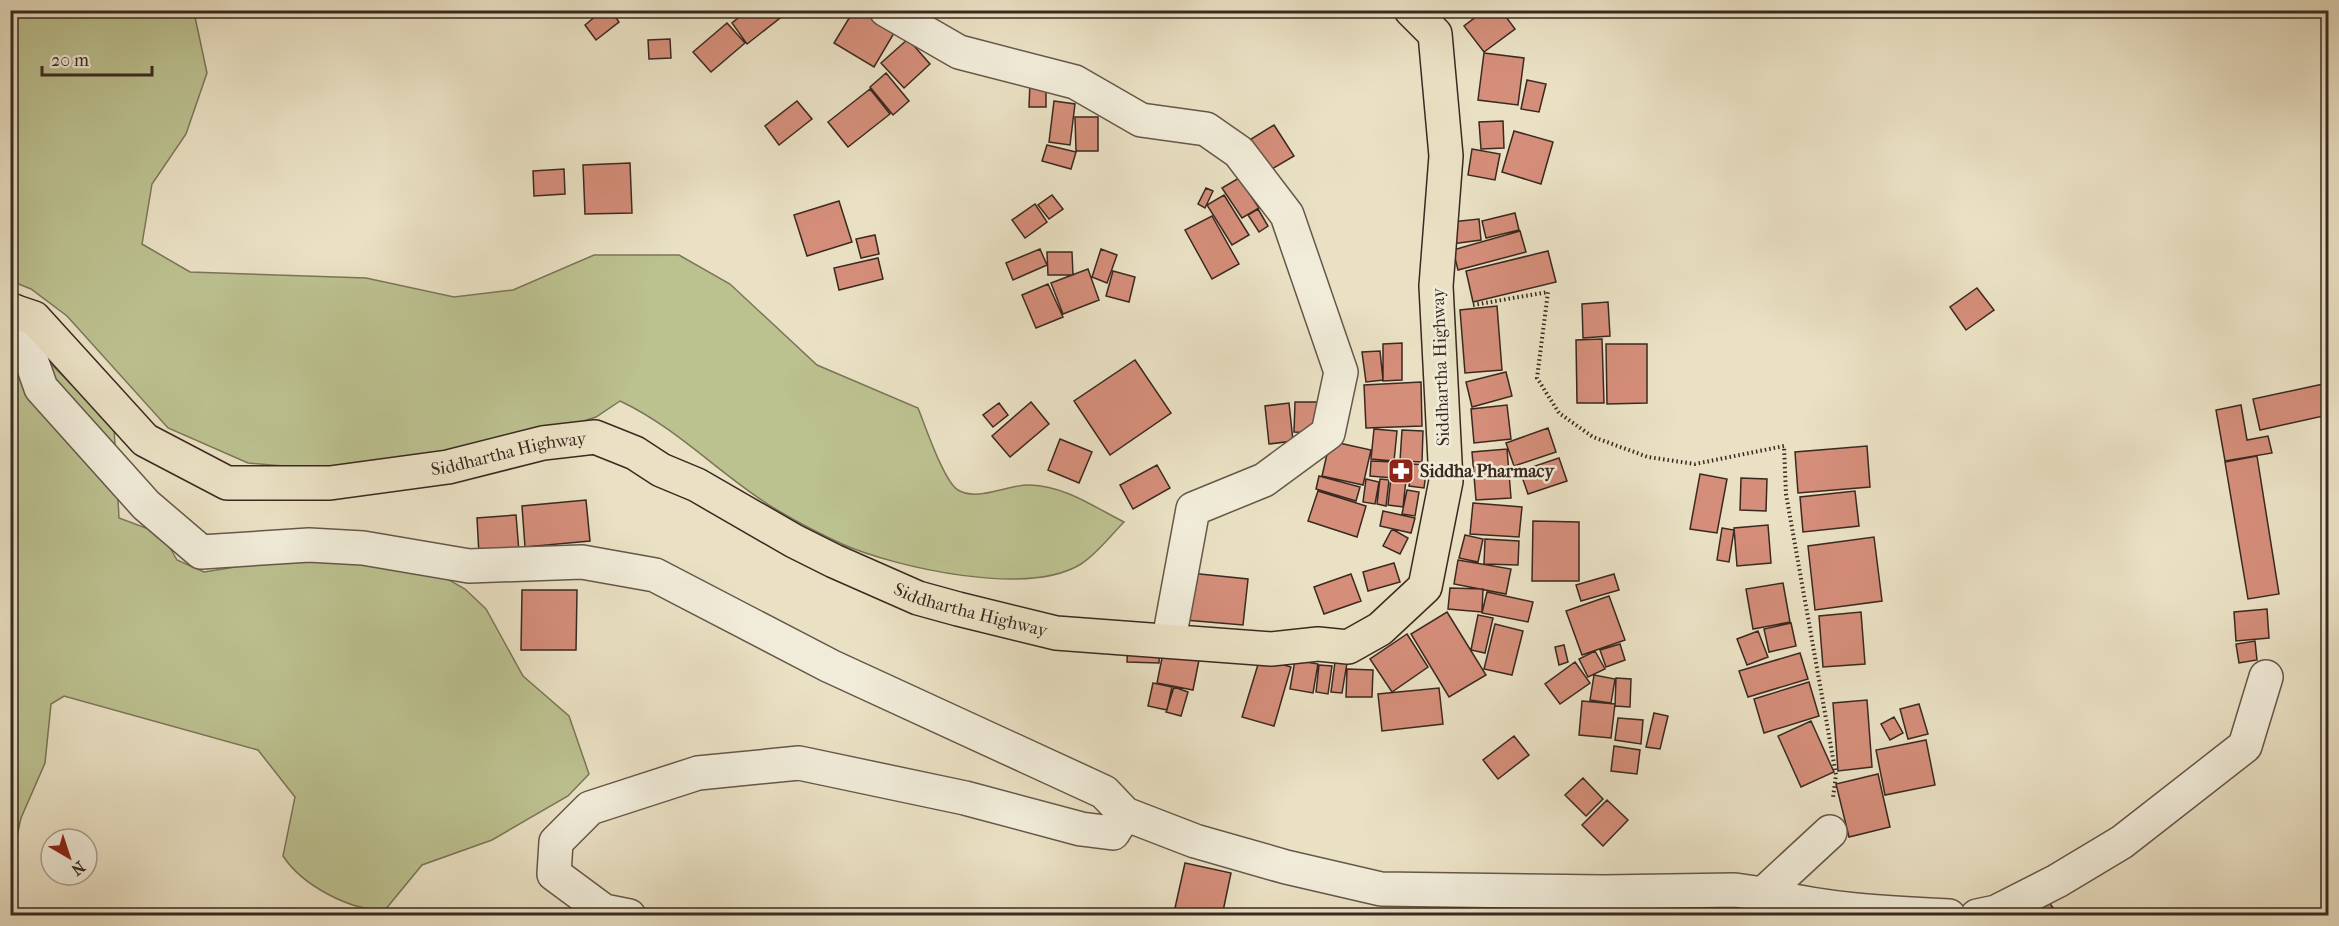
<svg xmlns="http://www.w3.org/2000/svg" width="2339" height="926" font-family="'IM FELL French Canon',serif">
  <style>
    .green { fill: #bcc190; stroke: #7b7558; stroke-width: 1.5 }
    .building { fill: #d58e7a; stroke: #3a2920; stroke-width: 1.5 }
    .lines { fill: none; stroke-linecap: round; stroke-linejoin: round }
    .minor-casing { stroke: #665749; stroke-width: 36 }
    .trunk-casing { stroke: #3a2920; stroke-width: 36 }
    .path { stroke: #3a2920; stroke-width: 4; stroke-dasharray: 1.5 3; stroke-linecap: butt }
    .minor { stroke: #f1ecd9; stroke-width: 33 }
    .trunk { stroke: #eae1c4; stroke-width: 33 }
    .labels { text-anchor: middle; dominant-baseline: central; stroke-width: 5; stroke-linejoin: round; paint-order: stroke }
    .street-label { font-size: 18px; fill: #3a2920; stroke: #f1ecd9 }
    .poi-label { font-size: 18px; font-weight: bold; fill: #3a2920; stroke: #f1ecd9; text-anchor: start }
  </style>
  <rect width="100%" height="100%" fill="#eae1c4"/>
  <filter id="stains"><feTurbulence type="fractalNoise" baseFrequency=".00333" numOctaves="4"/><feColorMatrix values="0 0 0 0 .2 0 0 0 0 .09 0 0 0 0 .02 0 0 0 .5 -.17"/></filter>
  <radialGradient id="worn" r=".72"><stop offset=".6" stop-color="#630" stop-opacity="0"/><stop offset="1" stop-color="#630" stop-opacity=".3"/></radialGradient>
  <path class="green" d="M 186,10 L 195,17 L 207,73 L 186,134 L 152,184 L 142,244 L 190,272 L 366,278 L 454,297 L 513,290 L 594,255 L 679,255 L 730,284 L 817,365 L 918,408 C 925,425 944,482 958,490 C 978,502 1008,484 1030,485 C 1065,486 1094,507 1124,522 C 1111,535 1097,554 1081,564 C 1028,597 897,568 842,544 C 820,534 797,522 777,510 C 722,477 678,428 620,401 L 596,417 L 483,453 L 307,468 L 248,463 L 168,428 L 67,316 L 31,289 L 11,281 L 10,11 Z
    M 10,343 L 40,353 L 114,427 L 119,518 L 162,534 L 177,560 L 204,572 L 310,555 L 423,565 L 465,589 L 486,609 L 523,676 L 569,716 L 589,774 L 568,796 L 492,840 L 422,865 L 385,910 C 350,911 302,885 283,856 L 295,797 L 258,750 L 64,696 L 51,704 L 45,763 L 21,818 L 11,863 Z"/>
  <path class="building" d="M 603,10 L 611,10 L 619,22 L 596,40 L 585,25 Z
    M 748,10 L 774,10 L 780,18 L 747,44 L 732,23 Z
    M 854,10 L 867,10 L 897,28 L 874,67 L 834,43 Z
    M 1485,10 L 1501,10 L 1515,29 L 1484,52 L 1464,26 Z
    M 727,23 L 745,43 L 711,72 L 693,52 Z
    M 670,39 L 671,58 L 649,59 L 648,40 Z
    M 908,39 L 930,64 L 904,88 L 881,63 Z
    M 1484,53 L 1524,58 L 1518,105 L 1478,100 Z
    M 886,73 L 909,101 L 893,115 L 870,87 Z
    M 1527,80 L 1546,84 L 1539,112 L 1521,109 Z
    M 1030,82 L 1046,82 L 1046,107 L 1029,107 Z
    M 870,89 L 890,114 L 848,147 L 828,122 Z
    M 797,101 L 812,119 L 779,145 L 765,126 Z
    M 1054,101 L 1075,104 L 1070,145 L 1049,142 Z
    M 1075,117 L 1098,117 L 1098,151 L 1076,151 Z
    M 1503,121 L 1504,148 L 1481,149 L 1479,122 Z
    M 1274,125 L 1294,156 L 1267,172 L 1248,141 Z
    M 1514,131 L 1553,142 L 1541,184 L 1502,172 Z
    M 1047,145 L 1076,152 L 1071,169 L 1042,161 Z
    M 1472,149 L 1500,154 L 1495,180 L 1468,175 Z
    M 630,163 L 632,213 L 585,214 L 583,165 Z
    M 564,169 L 565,194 L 534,196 L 533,171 Z
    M 1239,178 L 1259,208 L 1242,218 L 1222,188 Z
    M 1206,188 L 1213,191 L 1205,208 L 1198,204 Z
    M 1052,195 L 1063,209 L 1049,219 L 1038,205 Z
    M 1224,195 L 1249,235 L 1232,245 L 1207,205 Z
    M 839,201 L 852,242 L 807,256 L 794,215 Z
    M 1035,204 L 1047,222 L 1025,238 L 1012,220 Z
    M 1258,209 L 1268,226 L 1259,232 L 1248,215 Z
    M 1515,213 L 1519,230 L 1486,238 L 1482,221 Z
    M 1212,216 L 1239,264 L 1212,279 L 1185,230 Z
    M 1479,219 L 1481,240 L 1444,245 L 1442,223 Z
    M 1520,231 L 1526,252 L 1458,270 L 1453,250 Z
    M 875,235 L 879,254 L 861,258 L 856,239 Z
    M 1040,249 L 1047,265 L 1013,280 L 1006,263 Z
    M 1101,249 L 1117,255 L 1107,283 L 1092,277 Z
    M 1548,251 L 1556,282 L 1473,302 L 1466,271 Z
    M 1047,252 L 1072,252 L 1073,275 L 1048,275 Z
    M 878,258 L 883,279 L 839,290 L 834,268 Z
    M 1088,269 L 1099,300 L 1063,314 L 1051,283 Z
    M 1113,271 L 1135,277 L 1129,302 L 1106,296 Z
    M 1048,284 L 1063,317 L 1036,328 L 1022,295 Z
    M 1977,288 L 1994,310 L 1966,330 L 1950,307 Z
    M 1608,302 L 1610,336 L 1583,338 L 1582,304 Z
    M 1497,306 L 1502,370 L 1465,373 L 1460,310 Z
    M 1602,339 L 1604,403 L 1577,403 L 1576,340 Z
    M 1402,343 L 1402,380 L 1383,381 L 1383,344 Z
    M 1606,344 L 1647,344 L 1647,403 L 1607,404 Z
    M 1380,351 L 1383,380 L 1366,382 L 1362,352 Z
    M 1135,360 L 1171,413 L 1110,455 L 1074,401 Z
    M 1506,372 L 1512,396 L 1472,407 L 1466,382 Z
    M 1421,382 L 1422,426 L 1366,428 L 1364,385 Z
    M 2328,383 L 2328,415 L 2260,430 L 2253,399 Z
    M 1031,402 L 1049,424 L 1010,457 L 992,436 Z
    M 1295,402 L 1318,402 L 1318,433 L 1294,432 Z
    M 999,403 L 1008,415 L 993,427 L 983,415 Z
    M 1289,403 L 1293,441 L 1269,444 L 1265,406 Z
    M 1507,405 L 1511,439 L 1474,443 L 1471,409 Z
    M 2241,405 L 2247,440 L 2268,436 L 2272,453 L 2225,461 L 2216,410 Z
    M 1548,428 L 1556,452 L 1514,466 L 1506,443 Z
    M 1374,429 L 1397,431 L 1394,461 L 1371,459 Z
    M 1402,430 L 1423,431 L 1422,462 L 1400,461 Z
    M 1060,439 L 1092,452 L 1079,483 L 1048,470 Z
    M 1330,441 L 1371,450 L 1363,485 L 1322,476 Z
    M 1867,446 L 1870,487 L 1798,493 L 1795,452 Z
    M 1507,449 L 1511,498 L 1476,500 L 1472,452 Z
    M 2257,456 L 2279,594 L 2248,599 L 2225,462 Z
    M 1559,458 L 1567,481 L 1528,494 L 1520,471 Z
    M 1371,461 L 1394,462 L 1393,478 L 1370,476 Z
    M 1395,462 L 1410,463 L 1410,479 L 1394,478 Z
    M 1412,464 L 1427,465 L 1424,488 L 1409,486 Z
    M 1157,465 L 1170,488 L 1133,509 L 1120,485 Z
    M 1700,474 L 1727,479 L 1717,533 L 1690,529 Z
    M 1319,476 L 1360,487 L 1356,501 L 1316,489 Z
    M 1391,478 L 1406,480 L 1403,507 L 1388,505 Z
    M 1741,478 L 1767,479 L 1766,511 L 1740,510 Z
    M 1366,479 L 1379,482 L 1375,504 L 1363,502 Z
    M 1380,479 L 1389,480 L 1386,506 L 1377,504 Z
    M 1407,490 L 1419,492 L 1415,516 L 1402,514 Z
    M 1318,491 L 1366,506 L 1357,537 L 1308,521 Z
    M 1855,491 L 1859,526 L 1803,532 L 1800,497 Z
    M 586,500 L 590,541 L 525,547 L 522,506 Z
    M 1473,503 L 1522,507 L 1519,537 L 1470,534 Z
    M 1383,511 L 1415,518 L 1411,533 L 1380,526 Z
    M 516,515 L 519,552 L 479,555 L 477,518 Z
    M 1533,521 L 1579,522 L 1579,581 L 1532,581 Z
    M 1768,525 L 1771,563 L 1737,566 L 1734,528 Z
    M 1722,528 L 1734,530 L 1729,562 L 1717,560 Z
    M 1392,529 L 1408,538 L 1400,554 L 1383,546 Z
    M 1465,535 L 1483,539 L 1478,562 L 1459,558 Z
    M 1874,537 L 1882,601 L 1815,610 L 1808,546 Z
    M 1485,539 L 1519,541 L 1518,565 L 1484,564 Z
    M 1458,560 L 1511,569 L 1506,594 L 1454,584 Z
    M 1394,563 L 1400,582 L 1368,591 L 1363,572 Z
    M 1190,573 L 1248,579 L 1243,625 L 1185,620 Z
    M 1351,574 L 1361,601 L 1324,614 L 1314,587 Z
    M 1614,574 L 1619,590 L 1581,601 L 1576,585 Z
    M 1783,583 L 1790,622 L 1753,629 L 1746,589 Z
    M 1450,588 L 1483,589 L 1482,612 L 1448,609 Z
    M 522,590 L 577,590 L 576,650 L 521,650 Z
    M 1487,592 L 1533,602 L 1528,622 L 1482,613 Z
    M 1609,596 L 1625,640 L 1582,655 L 1566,611 Z
    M 2267,609 L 2269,638 L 2236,641 L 2234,612 Z
    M 1447,612 L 1486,675 L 1449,697 L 1411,634 Z
    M 1861,612 L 1865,664 L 1823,667 L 1819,616 Z
    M 1478,615 L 1493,618 L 1485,653 L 1471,650 Z
    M 1791,623 L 1796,646 L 1769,652 L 1764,629 Z
    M 1495,624 L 1523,631 L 1512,675 L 1484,669 Z
    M 1758,631 L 1768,657 L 1747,665 L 1737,639 Z
    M 1407,634 L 1428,667 L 1392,692 L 1370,659 Z
    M 1128,640 L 1160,641 L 1159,663 L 1127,662 Z
    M 2255,641 L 2257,660 L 2239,663 L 2236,644 Z
    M 1620,644 L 1625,660 L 1606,667 L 1600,650 Z
    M 1564,645 L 1568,662 L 1559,665 L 1555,647 Z
    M 1164,648 L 1200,655 L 1193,690 L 1157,683 Z
    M 1595,651 L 1605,669 L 1588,677 L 1579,659 Z
    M 1800,653 L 1808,679 L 1748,697 L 1739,671 Z
    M 1260,658 L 1291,667 L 1274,726 L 1242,717 Z
    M 1295,660 L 1318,664 L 1313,693 L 1290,689 Z
    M 1335,662 L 1347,663 L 1342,693 L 1331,692 Z
    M 1575,662 L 1590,683 L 1560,704 L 1545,684 Z
    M 1319,665 L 1332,666 L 1328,694 L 1316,692 Z
    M 1347,669 L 1373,670 L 1372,697 L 1346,697 Z
    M 1594,675 L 1615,679 L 1611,703 L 1590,700 Z
    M 1616,678 L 1631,679 L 1630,707 L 1615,706 Z
    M 1809,682 L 1819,716 L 1764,733 L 1754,699 Z
    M 1153,683 L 1172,687 L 1167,710 L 1148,706 Z
    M 1174,687 L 1188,692 L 1181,716 L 1166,712 Z
    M 1439,688 L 1443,724 L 1382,731 L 1378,694 Z
    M 1867,700 L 1872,767 L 1838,771 L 1833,703 Z
    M 1582,701 L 1615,704 L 1611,738 L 1579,735 Z
    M 1919,704 L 1928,734 L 1908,739 L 1900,709 Z
    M 1654,713 L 1668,716 L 1660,749 L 1646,747 Z
    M 1894,717 L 1903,733 L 1890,740 L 1881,724 Z
    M 1618,718 L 1643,720 L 1641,744 L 1615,740 Z
    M 1811,721 L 1834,772 L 1801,787 L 1778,736 Z
    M 1514,736 L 1529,755 L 1498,779 L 1483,760 Z
    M 1926,740 L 1935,785 L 1885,795 L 1876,750 Z
    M 1614,746 L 1640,750 L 1637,774 L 1611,771 Z
    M 1878,774 L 1890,827 L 1849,837 L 1836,784 Z
    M 1583,778 L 1603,799 L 1586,816 L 1565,795 Z
    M 1607,800 L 1628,820 L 1603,846 L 1582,825 Z
    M 1185,863 L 1231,873 L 1222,916 L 1207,916 L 1175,908 Z
    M 2048,901 L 2059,916 L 2029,916 Z
    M 1601,902 L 1623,903 L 1623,916 L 1600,916 Z
    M 1570,903 L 1597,905 L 1597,916 L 1569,916 Z
    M 1522,905 L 1565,910 L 1565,916 L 1521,916 Z"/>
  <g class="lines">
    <g class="minor-casing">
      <path id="minor" d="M 886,10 L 959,52 L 1075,82 L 1141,120 L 1206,129 L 1239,152 L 1287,215 L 1341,372 L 1328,433 L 1264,480 L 1193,509 L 1169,639
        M 14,311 L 41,388 L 146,505 L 201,552 L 309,545 L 363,548 L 469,566 L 582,562 L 655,575 L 830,666 L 1104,792 L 1125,814 L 1113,833 L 1081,829 L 965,798 L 799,763 L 698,773 L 590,808 L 556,842 L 554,874 L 604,911 L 629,916
        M 1125,814 L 1195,841 L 1286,867 L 1381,889 L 1604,892 L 1735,890 L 1763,894 L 1830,832
        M 1763,894 C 1824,910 1886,913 1949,916
        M 1977,916 L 1996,912 L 2057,881 L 2122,842 L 2245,746 L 2266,677"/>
    </g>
    <g class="trunk-casing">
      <g id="trunk">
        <path id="s1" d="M 10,310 L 34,318 L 145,440 L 227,483 L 330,483 L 448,467 L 543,443 L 595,437 L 635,453 L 661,470 L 697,485 L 794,541 L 834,561 L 918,598 L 958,609 L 1056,633 L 1271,649 L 1318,644 L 1348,647 L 1380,629 L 1425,587 L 1446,481 L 1436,286 L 1446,156 L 1435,34 L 1411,10"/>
      </g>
    </g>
    <path class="path" d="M 1473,305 L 1548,292 L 1537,378 L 1559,413 L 1593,437 L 1648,457 L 1695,464 L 1784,446 L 1786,494 L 1836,775 L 1833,798"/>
    <use href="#minor" class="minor"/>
    <use href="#trunk" class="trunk"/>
  </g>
  <defs>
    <g id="pharmacy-square" transform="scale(1.35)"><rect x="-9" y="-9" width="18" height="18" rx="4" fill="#8f2418" stroke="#f1ecd9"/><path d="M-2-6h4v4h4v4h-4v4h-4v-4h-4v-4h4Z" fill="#fff"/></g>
  </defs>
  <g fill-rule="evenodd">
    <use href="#pharmacy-square" x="1401" y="471"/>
  </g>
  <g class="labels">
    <g class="street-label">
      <text transform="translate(1441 367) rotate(-92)">Siddhartha Highway</text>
      <text stroke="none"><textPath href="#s1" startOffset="567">Siddhartha Highway</textPath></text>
      <text stroke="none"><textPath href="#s1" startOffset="1071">Siddhartha Highway</textPath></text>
    </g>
    <g class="poi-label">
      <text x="1420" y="471">Siddha Pharmacy</text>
    </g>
  </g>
  <rect width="2339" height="926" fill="none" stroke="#eae1c4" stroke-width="36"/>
  <rect x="12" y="12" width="2315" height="902" fill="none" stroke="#3a2920" stroke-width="3"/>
  <rect x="18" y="18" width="2303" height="890" fill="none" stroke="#3a2920" stroke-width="1.5"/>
  <g transform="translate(69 857) rotate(141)"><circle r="28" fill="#f1ecd9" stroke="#a89e8f" stroke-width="1.5"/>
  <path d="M0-4.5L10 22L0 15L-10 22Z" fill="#8f2418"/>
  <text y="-9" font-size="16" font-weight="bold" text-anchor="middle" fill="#3a2920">N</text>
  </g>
  <path d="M42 66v9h110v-9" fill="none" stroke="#3a2920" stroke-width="3"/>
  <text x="51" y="66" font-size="18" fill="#3a2920" stroke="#f1ecd9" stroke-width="4.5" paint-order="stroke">20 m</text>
  <rect width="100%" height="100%" filter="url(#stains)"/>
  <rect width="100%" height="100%" fill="url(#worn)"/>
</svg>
